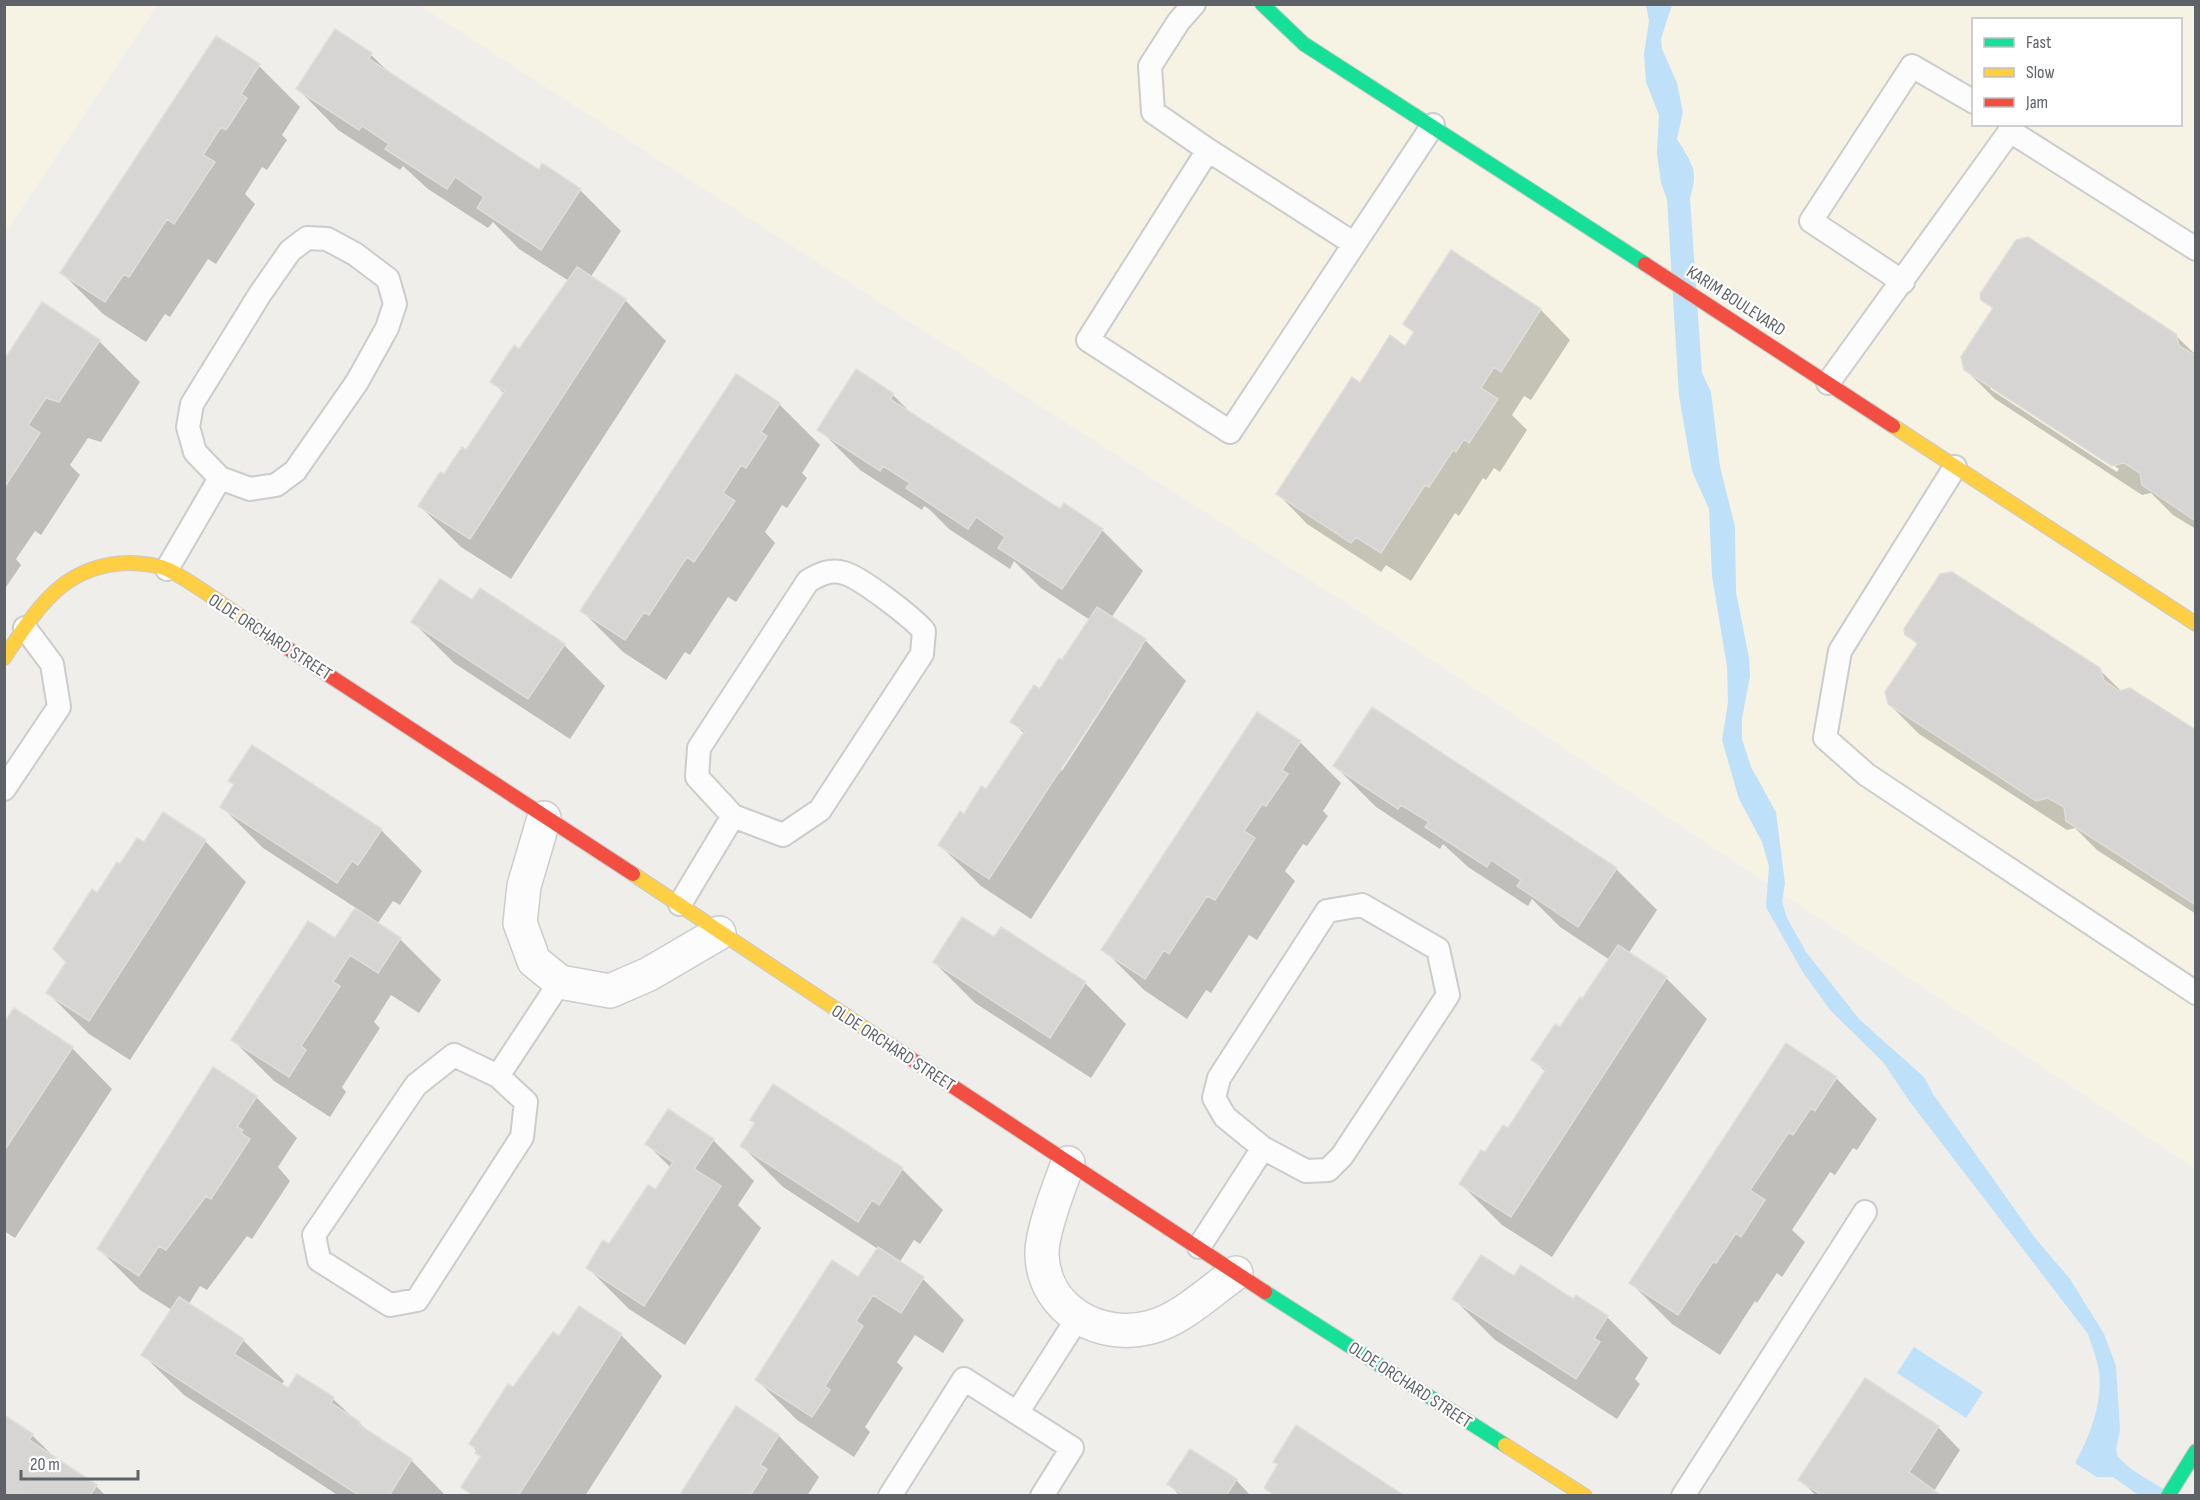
<svg xmlns="http://www.w3.org/2000/svg" width="2200" height="1500" font-family="'Sofia Sans Condensed',sans-serif">
  <style>
    .commercial { fill: #f7f3e4; fill-rule: evenodd }
    .water { fill: #bfe0f9 }
    .shadow { fill: #0003; fill-rule: evenodd }
    .building { fill: #d6d5d3; stroke: #deddd9; stroke-width: 1.5 }
    .lines { fill: none; stroke-linecap: round; stroke-linejoin: round }
    .lane-casing { stroke: #cbcccc; stroke-width: 26 }
    .street-casing { stroke: #cbcccc; stroke-width: 36 }
    .fast-casing { stroke: #cacacb; stroke-width: 16 }
    .slow-casing { stroke: #cacacb; stroke-width: 16 }
    .jam-casing { stroke: #cacacb; stroke-width: 16 }
    .lane { stroke: #fdfcfc; stroke-width: 22 }
    .street { stroke: #fdfcfc; stroke-width: 33 }
    .fast { stroke: #16e098; stroke-width: 14 }
    .slow { stroke: #ffcf43; stroke-width: 14 }
    .jam { stroke: #f24e42; stroke-width: 14 }
    .labels { text-anchor: middle; dominant-baseline: central; stroke-width: 4.5; stroke-linejoin: round; paint-order: stroke }
    .street-label { font-size: 18px; fill: #5f6368; stroke: #fff }
  </style>
  <rect width="100%" height="100%" fill="#efeeea"/>
  <path class="commercial" d="M 5,4 L 157,5 L 5,233 L 4,5 Z
    M 419,5 L 2195,5 L 2195,1169 L 1355,609 ZM 1974,20 L 2180,20 L 2180,124 L 1974,124 Z"/>
  <path class="water" d="M 1646,5 L 1672,5 L 1661,39 L 1662,49 L 1677,83 L 1683,112 L 1677,139 C 1692,164 1699,169 1690,198 L 1702,373 L 1711,392 L 1720,467 L 1735,527 L 1736,592 L 1749,658 L 1750,676 L 1742,719 L 1742,739 L 1751,767 L 1776,812 L 1785,883 L 1782,902 L 1787,918 L 1806,952 L 1860,1020 L 1924,1077 L 1933,1094 L 2035,1238 L 2070,1279 L 2104,1334 L 2116,1366 L 2120,1430 L 2116,1450 L 2118,1457 L 2131,1469 L 2173,1495 L 2139,1495 L 2113,1477 L 2097,1477 L 2075,1463 C 2090,1437 2103,1401 2099,1371 C 2097,1359 2092,1346 2088,1334 L 1910,1102 L 1883,1062 L 1830,1010 L 1802,971 L 1766,907 L 1769,867 L 1762,842 L 1739,799 L 1722,740 L 1728,702 L 1727,667 L 1712,576 L 1709,509 L 1692,471 L 1679,396 L 1667,199 L 1661,183 L 1657,154 L 1659,115 L 1646,82 L 1644,54 L 1649,21 Z
    M 1914,1347 L 1983,1392 L 1966,1418 L 1897,1373 Z"/>
  <path class="shadow" d="M 336,31 L 371,55 L 393,76 L 539,172 L 580,190 L 621,231 L 590,278 L 626,301 L 666,341 L 511,579 L 461,547 L 420,506 L 466,452 L 505,394 L 492,382 L 520,351 L 569,281 L 519,249 L 493,222 L 488,228 L 428,189 L 403,166 L 400,170 L 338,130 L 298,89 Z
    M 217,38 L 259,66 L 300,107 L 282,135 L 287,140 L 267,170 L 262,167 L 245,194 L 255,204 L 216,264 L 208,259 L 170,317 L 165,314 L 146,342 L 103,314 L 62,273 Z
    M 1451,252 L 1541,310 L 1570,340 L 1531,400 L 1524,396 L 1512,415 L 1527,430 L 1500,472 L 1494,468 L 1486,480 L 1483,478 L 1459,516 L 1455,513 L 1411,581 L 1386,565 L 1381,572 L 1307,524 L 1278,494 L 1360,385 L 1406,348 L 1415,334 L 1405,324 Z
    M 1983,299 L 2175,335 L 2196,355 L 2196,529 L 2173,515 L 2151,493 L 2142,495 L 1995,399 L 1965,369 L 1994,310 ZM 1990,385 L 2119,469 L 2117,472 L 1990,389 Z
    M 43,305 L 99,341 L 140,382 L 101,442 L 88,438 L 70,465 L 80,475 L 41,535 L 35,531 L 16,559 L 21,565 L 4,590 L 4,363 Z
    M 893,395 L 914,416 L 1061,512 L 1102,530 L 1143,571 L 1111,618 L 1145,640 L 1186,681 L 1031,919 L 981,886 L 940,845 L 987,791 L 1025,734 L 1012,722 L 1062,662 L 1090,620 L 1041,588 L 1014,561 L 1010,569 L 949,529 L 929,509 L 924,506 L 922,510 L 860,470 L 819,429 ZM 1139,647 L 1142,647 L 1062,771 L 1060,768 Z
    M 779,404 L 820,445 L 802,473 L 807,478 L 787,508 L 782,505 L 765,532 L 775,543 L 736,602 L 728,597 L 690,655 L 685,652 L 666,680 L 623,652 L 582,611 Z
    M 472,602 L 564,645 L 605,686 L 570,739 L 454,663 L 413,622 Z
    M 1907,634 L 2099,669 L 2122,692 L 2196,732 L 2196,914 L 2097,850 L 2075,828 L 2067,830 L 1919,734 L 1889,704 L 1918,645 Z
    M 1300,742 L 1341,783 L 1323,811 L 1328,816 L 1307,846 L 1303,844 L 1285,871 L 1295,881 L 1257,940 L 1249,935 L 1211,993 L 1206,990 L 1187,1019 L 1144,990 L 1103,949 Z
    M 1335,766 L 1616,869 L 1657,910 L 1628,954 L 1667,979 L 1707,1019 L 1552,1257 L 1502,1225 L 1461,1184 L 1508,1130 L 1546,1072 L 1533,1060 L 1583,1001 L 1610,960 L 1560,927 L 1532,899 L 1528,906 L 1468,867 L 1443,844 L 1440,849 L 1376,807 Z
    M 230,781 L 381,830 L 422,871 L 400,905 L 393,901 L 377,924 L 400,939 L 441,980 L 419,1013 L 391,995 L 374,1022 L 380,1028 L 342,1087 L 346,1092 L 330,1117 L 274,1081 L 233,1040 L 335,940 L 356,908 L 263,848 L 222,807 L 235,785 Z
    M 205,841 L 246,882 L 130,1060 L 89,1034 L 48,993 L 68,962 L 97,895 L 144,844 Z
    M 995,940 L 1085,983 L 1126,1024 L 1091,1078 L 975,1003 L 934,962 Z
    M 4,1026 L 72,1048 L 112,1089 L 15,1238 L 4,1231 Z
    M 1836,1078 L 1877,1119 L 1857,1150 L 1853,1148 L 1835,1175 L 1830,1172 L 1792,1230 L 1805,1242 L 1782,1277 L 1777,1273 L 1757,1303 L 1755,1301 L 1720,1355 L 1672,1324 L 1631,1283 Z
    M 256,1097 L 297,1138 L 278,1167 L 290,1181 L 252,1239 L 247,1236 L 207,1290 L 200,1286 L 188,1305 L 243,1340 L 284,1381 L 281,1385 L 288,1390 L 333,1399 L 371,1434 L 411,1460 L 446,1496 L 339,1496 L 184,1395 L 143,1355 L 172,1310 L 140,1290 L 99,1249 Z
    M 752,1120 L 902,1169 L 943,1210 L 920,1244 L 914,1240 L 899,1263 L 923,1279 L 964,1320 L 943,1353 L 915,1335 L 897,1362 L 903,1368 L 865,1427 L 870,1432 L 854,1457 L 797,1420 L 757,1380 L 858,1279 L 878,1249 L 783,1187 L 742,1146 L 756,1124 Z
    M 713,1140 L 754,1181 L 738,1205 L 761,1228 L 685,1345 L 629,1309 L 588,1268 L 610,1246 L 656,1191 L 671,1168 L 647,1144 Z
    M 1514,1278 L 1607,1317 L 1648,1358 L 1635,1379 L 1640,1384 L 1617,1419 L 1495,1340 L 1454,1299 Z
    M 621,1335 L 662,1376 L 585,1496 L 472,1496 L 463,1487 L 482,1458 L 471,1444 L 513,1389 L 560,1338 Z
    M 4,1417 L 32,1435 L 57,1460 L 96,1486 L 106,1496 L 5,1496 Z
    M 1938,1427 L 1960,1450 L 1934,1491 L 1941,1496 L 1816,1496 L 1800,1479 Z
    M 779,1436 L 819,1477 L 807,1496 L 680,1496 Z
    M 1236,1480 L 1251,1496 L 1180,1496 L 1169,1484 Z"/>
  <path class="building" d="M 335,29 L 372,53 L 369,59 L 539,170 L 542,163 L 581,189 L 541,250 L 477,208 L 484,197 L 455,177 L 447,189 L 385,149 L 389,144 L 362,126 L 359,130 L 296,89 Z
    M 216,36 L 260,64 L 241,94 L 247,98 L 226,130 L 221,127 L 203,155 L 215,162 L 174,224 L 167,219 L 129,277 L 124,274 L 105,302 L 60,273 Z
    M 2028,237 L 2176,334 L 2179,346 L 2196,356 L 2196,521 L 2142,485 L 2140,473 L 2124,463 L 2112,466 L 1964,370 L 1961,357 L 1993,308 L 1981,300 L 1980,294 L 2016,240 Z
    M 1451,250 L 1541,309 L 1501,372 L 1494,367 L 1481,388 L 1498,399 L 1469,443 L 1464,439 L 1456,452 L 1453,450 L 1429,487 L 1425,485 L 1381,553 L 1356,537 L 1351,543 L 1276,494 L 1352,377 L 1360,383 L 1390,335 L 1405,346 L 1414,332 L 1403,324 Z
    M 577,267 L 626,299 L 470,539 L 418,506 L 440,472 L 444,474 L 462,447 L 466,450 L 505,391 L 490,382 L 514,345 L 519,349 Z
    M 42,302 L 100,340 L 59,402 L 46,398 L 28,425 L 40,433 L 4,488 L 4,360 Z
    M 856,369 L 894,394 L 890,399 L 1060,509 L 1064,503 L 1103,529 L 1062,589 L 998,548 L 1005,537 L 976,517 L 968,529 L 906,488 L 910,483 L 883,466 L 880,471 L 817,430 Z
    M 736,374 L 780,403 L 761,432 L 767,436 L 746,468 L 741,465 L 723,493 L 735,501 L 694,562 L 687,557 L 649,615 L 644,612 L 625,640 L 580,611 Z
    M 1952,572 L 2100,668 L 2104,680 L 2119,691 L 2130,688 L 2196,730 L 2196,905 L 2066,821 L 2064,807 L 2048,798 L 2036,801 L 1888,704 L 1885,692 L 1918,643 L 1905,635 L 1904,629 L 1940,574 Z
    M 440,579 L 472,600 L 480,588 L 565,644 L 528,699 L 411,622 Z
    M 1097,607 L 1146,639 L 989,879 L 938,845 L 960,811 L 964,814 L 981,786 L 986,789 L 1025,731 L 1010,722 L 1034,685 L 1040,689 L 1059,658 L 1062,660 Z
    M 1372,707 L 1617,868 L 1578,927 L 1517,886 L 1521,880 L 1491,860 L 1487,867 L 1425,827 L 1429,822 L 1401,805 L 1398,809 L 1333,766 Z
    M 1257,712 L 1301,741 L 1282,770 L 1288,774 L 1266,806 L 1262,804 L 1244,831 L 1255,838 L 1215,900 L 1207,896 L 1169,954 L 1164,950 L 1145,979 L 1101,950 Z
    M 252,745 L 382,829 L 358,865 L 352,861 L 337,883 L 220,807 L 234,784 L 228,781 Z
    M 163,812 L 206,840 L 89,1021 L 46,993 L 66,962 L 53,949 L 92,889 L 97,893 L 117,862 L 120,864 L 137,838 L 144,842 Z
    M 355,908 L 401,938 L 378,973 L 350,955 L 333,982 L 340,986 L 301,1046 L 306,1050 L 289,1077 L 231,1040 L 308,921 L 335,938 Z
    M 962,917 L 994,937 L 1001,927 L 1086,982 L 1050,1038 L 933,962 Z
    M 1618,945 L 1667,977 L 1511,1217 L 1459,1184 L 1481,1150 L 1485,1152 L 1503,1125 L 1508,1128 L 1546,1069 L 1531,1060 L 1555,1024 L 1560,1027 L 1580,997 L 1582,999 Z
    M 14,1008 L 73,1047 L 4,1151 L 4,1023 Z
    M 1786,1043 L 1837,1077 L 1815,1111 L 1811,1108 L 1793,1135 L 1789,1132 L 1750,1190 L 1765,1200 L 1741,1237 L 1736,1233 L 1716,1263 L 1713,1262 L 1678,1315 L 1629,1283 Z
    M 213,1067 L 257,1096 L 237,1127 L 243,1130 L 241,1133 L 250,1139 L 211,1199 L 206,1196 L 166,1250 L 159,1246 L 139,1276 L 97,1249 Z
    M 773,1084 L 903,1168 L 879,1205 L 872,1200 L 858,1222 L 740,1146 L 755,1123 L 750,1120 Z
    M 668,1109 L 714,1139 L 694,1169 L 721,1186 L 644,1306 L 586,1268 L 603,1240 L 609,1244 L 648,1185 L 656,1189 L 673,1162 L 645,1144 Z
    M 878,1247 L 924,1277 L 901,1313 L 873,1295 L 856,1321 L 863,1326 L 825,1386 L 830,1390 L 812,1417 L 755,1380 L 832,1260 L 858,1277 Z
    M 1481,1255 L 1514,1276 L 1521,1265 L 1573,1299 L 1576,1295 L 1608,1316 L 1594,1338 L 1600,1342 L 1576,1379 L 1452,1299 Z
    M 179,1297 L 244,1339 L 234,1354 L 288,1388 L 297,1374 L 334,1397 L 331,1403 L 360,1422 L 359,1425 L 412,1459 L 389,1496 L 360,1496 L 141,1355 Z
    M 579,1306 L 622,1334 L 518,1496 L 474,1496 L 461,1487 L 481,1456 L 475,1453 L 478,1449 L 469,1444 L 508,1384 L 513,1387 L 553,1332 L 559,1336 Z
    M 1865,1378 L 1939,1426 L 1909,1472 L 1942,1496 L 1823,1496 L 1798,1480 Z
    M 736,1406 L 779,1435 L 760,1465 L 767,1469 L 750,1496 L 679,1496 Z
    M 4,1415 L 33,1434 L 29,1440 L 97,1485 L 90,1496 L 4,1494 Z
    M 1296,1425 L 1405,1496 L 1276,1496 L 1264,1488 L 1278,1464 L 1273,1462 Z
    M 1190,1449 L 1237,1479 L 1226,1496 L 1185,1496 L 1167,1484 Z"/>
  <g class="lines">
    <g class="lane-casing">
      <path id="lane" d="M 1194,4 L 1179,21 L 1150,66 L 1153,112 L 1208,150 L 1088,340 L 1230,432 L 1433,125
        M 1208,150 L 1353,243
        M 1903,282 L 1811,221 L 1912,66 L 1974,102
        M 1828,383 L 2010,131 L 2196,249
        M 1955,467 L 1840,651 L 1825,738 L 1867,775 L 2196,993
        M 167,569 L 220,478 L 195,452 L 188,427 L 192,404 L 260,294 L 290,251 L 307,238 L 327,239 L 355,254 L 388,279 L 395,304 L 387,328 L 357,382 L 295,471 L 276,485 L 250,489 L 220,478
        M 4,789 L 59,707 L 52,664 L 25,628
        M 680,904 L 733,816 L 783,835 L 820,810 L 922,654 L 924,631 C 912,617 860,577 844,573 C 830,569 820,574 808,581 L 699,748 L 697,777 L 733,816
        M 498,1076 L 526,1102 L 522,1137 L 417,1300 L 390,1305 L 319,1260 L 314,1235 L 416,1085 L 454,1055 L 498,1076 L 560,982
        M 1199,1247 L 1263,1148 L 1306,1171 L 1328,1170 L 1342,1156 L 1448,995 L 1438,949 L 1362,905 L 1327,911 L 1219,1078 L 1214,1098 L 1225,1117 L 1263,1148
        M 1017,1413 L 1077,1319
        M 890,1496 L 964,1379 L 1072,1448 L 1042,1496
        M 1683,1496 L 1865,1212"/>
    </g>
    <g class="street-casing">
      <path id="street" d="M 544,818 L 524,886 L 520,923 L 534,961 L 560,982 L 610,991 L 649,974 L 719,933
        M 1068,1163 C 1060,1185 1041,1232 1042,1255 C 1044,1311 1102,1341 1151,1327 C 1182,1319 1210,1291 1236,1273"/>
    </g>
    <g class="fast-casing">
      <path id="fast" d="M 1262,4 L 1304,44 L 1645,264
        M 1265,1292 L 1505,1445
        M 2168,1496 L 2196,1451"/>
    </g>
    <g class="slow-casing">
      <path id="slow" d="M 1893,426 L 2196,624
        M 4,658 C 37,609 63,564 129,563 C 140,563 159,565 169,570 C 201,587 231,611 261,631
        M 633,874 L 893,1047
        M 1505,1445 L 1585,1496"/>
    </g>
    <g class="jam-casing">
      <path id="jam" d="M 1645,264 L 1893,426
        M 261,631 L 633,874
        M 893,1047 L 1265,1292"/>
    </g>
    <use href="#lane" class="lane"/>
    <use href="#street" class="street"/>
    <use href="#fast" class="fast"/>
    <use href="#slow" class="slow"/>
    <use href="#jam" class="jam"/>
  </g>
  <g class="labels">
    <g class="street-label">
      <text transform="translate(1736 301) rotate(33)">KARIM BOULEVARD</text>
      <text transform="translate(270 637) rotate(33)">OLDE ORCHARD STREET</text>
      <text transform="translate(893 1048) rotate(33)">OLDE ORCHARD STREET</text>
      <text transform="translate(1410 1385) rotate(33)">OLDE ORCHARD STREET</text>
    </g>
  </g>
  <rect width="2200" height="1500" fill="none" stroke="#5f6368" stroke-width="12"/>
  <rect x="1972" y="18" width="210" height="108" fill="#ffffff" stroke="#bfc1c3" stroke-width="1.5"/>
  <rect x="1984" y="38" width="30" height="9" fill="#16e098" stroke="#bfc1c3" stroke-width="1.5"/>
  <text x="2026" y="48" font-size="18" fill="#5f6368">Fast</text>
  <rect x="1984" y="68" width="30" height="9" fill="#ffcf43" stroke="#bfc1c3" stroke-width="1.5"/>
  <text x="2026" y="78" font-size="18" fill="#5f6368">Slow</text>
  <rect x="1984" y="98" width="30" height="9" fill="#f24e42" stroke="#bfc1c3" stroke-width="1.5"/>
  <text x="2026" y="108" font-size="18" fill="#5f6368">Jam</text>
  <path d="M21 1470v9h117v-9" fill="none" stroke="#5f6368" stroke-width="3"/>
  <text x="30" y="1470" font-size="18" fill="#5f6368" stroke="#ffffff" stroke-width="4.5" paint-order="stroke">20 m</text>
</svg>
